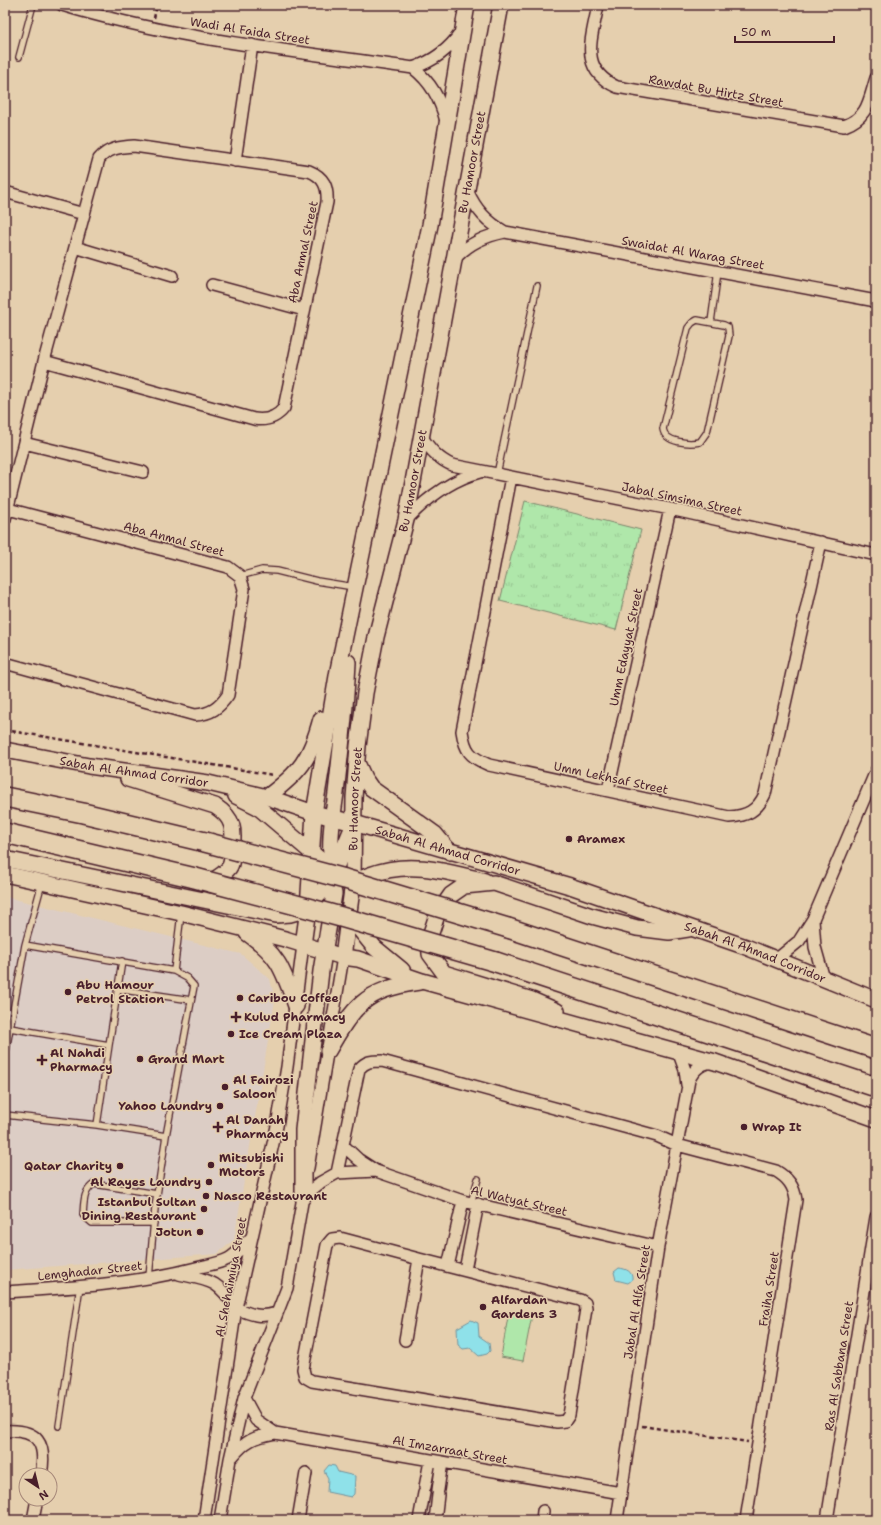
<svg xmlns="http://www.w3.org/2000/svg" width="881" height="1525" font-family="'Shantell Sans',sans-serif">
  <style>
    .built { fill: #dccdc5 }
    .grass { fill: url(#grass-tufts); stroke: #7c836a }
    .pitch { fill: #afe7aa; stroke: #7c836a }
    .water { fill: #8fe1e9; stroke: #73939d }
    .lines { fill: none; stroke-linecap: round; stroke-linejoin: round }
    .lane-casing { stroke: #4a1f2b; stroke-width: 8 }
    .street-casing { stroke: #4a1f2b; stroke-width: 14 }
    .secondary-casing { stroke: #4a1f2b; stroke-width: 18 }
    .highway-casing { stroke: #4a1f2b; stroke-width: 22 }
    .path { stroke: #4a1f2b; stroke-width: 2.5; stroke-dasharray: 4 3; stroke-linecap: butt }
    .lane { stroke: #e5cfae; stroke-width: 5.5 }
    .street { stroke: #e5cfae; stroke-width: 11 }
    .secondary { stroke: #e5cfae; stroke-width: 15 }
    .highway { stroke: #e5cfae; stroke-width: 19 }
    .highway-bridge-casing { stroke: #4a1f2b; stroke-width: 22; stroke-linecap: butt }
    .highway-bridge { stroke: #e5cfae; stroke-width: 19 }
    .poi-dot { fill: #4a1f2b; stroke: #e5cfae; stroke-width: 1.5 }
    .labels { text-anchor: middle; dominant-baseline: central; stroke-width: 3; stroke-linejoin: round; paint-order: stroke }
    .street-label { font-size: 12px; fill: #4a1f2b; stroke: #e5cfae }
    .poi-label { font-size: 12px; font-weight: bold; fill: #4a1f2b; stroke: #e5cfae; text-anchor: start }
  </style>
  <defs>
    <pattern id="grass-tufts" width="24" height="20" patternUnits="userSpaceOnUse"><rect width="24" height="20" fill="#afe7aa"/><path d="M3 7l-1-3M5 7V3M7 7l1-3M15 17l-1-3M17 17v-4M19 17l1-3" fill="none" stroke="#98c692"/></pattern>
  </defs>
  <rect width="100%" height="100%" fill="#e5cfae"/>
  <filter id="ink" filterUnits="userSpaceOnUse"><feTurbulence type="fractalNoise" baseFrequency=".025" numOctaves="2"/><feDisplacementMap in="SourceGraphic" scale="8" xChannelSelector="R" yChannelSelector="G"/><feConvolveMatrix kernelMatrix="1 2 1 2 8 2 1 2 1" color-interpolation-filters="sRGB"/></filter>
  <g filter="url(#ink)">
    <path class="built" d="M 6,897 L 241,954 L 270,979 L 275,1000 L 234,1240 L 217,1254 L 5,1270 Z"/>
    <path class="grass" d="M 525,501 L 641,530 L 616,630 L 500,601 Z"/>
    <path class="pitch" d="M 509,1311 L 532,1315 L 523,1361 L 501,1357 Z"/>
    <path class="water" d="M 619,1268 C 626,1269 633,1271 632,1280 L 628,1283 L 616,1280 L 614,1272 Z
      M 471,1320 L 478,1323 L 479,1336 L 489,1343 L 490,1351 L 487,1354 L 479,1356 L 470,1348 L 463,1349 L 458,1345 L 457,1328 Z
      M 329,1465 L 335,1466 L 338,1472 L 355,1476 L 354,1494 L 351,1497 L 327,1492 L 328,1478 L 324,1471 Z"/>
    <g class="lines">
      <g class="lane-casing">
        <path id="lane" d="M 19,57 L 33,5
          M 697,320 L 724,325 L 728,327 L 729,336 L 707,432 L 700,442 C 689,444 665,443 663,429 L 688,328 L 692,323 Z
          M 711,322 L 718,271
          M 497,474 L 537,286
          M 240,576 L 262,570 L 277,571 L 317,581 L 354,587
          M 25,945 L 174,971 L 187,978 L 194,986 L 166,1136 L 97,1125 L 109,1045 L 10,1028 L 25,945 L 42,883
          M 174,971 L 181,914
          M 117,989 L 191,1000
          M 109,1045 L 122,961
          M 5,1057 L 10,1028
          M 5,1115 L 97,1125
          M 471,1203 L 478,1179
          M 154,1223 L 92,1223 L 83,1215 C 84,1203 83,1191 94,1184 L 157,1194
          M 149,1278 L 155,1208 L 166,1136
          M 59,1426 L 80,1286"/>
      </g>
      <g class="street-casing">
        <path id="street" d="M 62,5 C 176,40 296,51 413,68 C 434,61 449,50 461,32
          M 598,5 C 592,39 578,69 617,87 L 844,126 C 868,118 869,100 876,78
          M 413,68 C 431,82 440,99 446,121
          M 235,161 L 252,45
          M 467,190 C 476,210 487,222 505,232 L 876,301
          M 5,192 L 84,214
          M 75,247 L 172,276
          M 455,258 C 470,243 485,236 505,232
          M 212,285 L 304,310
          M 421,436 C 430,449 438,459 452,465 L 670,509 L 876,555
          M 24,443 L 143,472
          M 511,477 L 462,731 C 465,751 470,757 489,765 L 729,817 C 747,816 757,811 765,794 L 821,542
          M 5,519 L 44,361 L 99,159 C 108,148 121,147 134,146 L 309,171 C 324,177 328,187 327,202 L 284,408 C 276,418 266,421 254,419 L 44,361
          M 406,520 C 427,498 450,480 480,472
          M 5,663 L 195,715 C 211,714 219,708 228,695 L 244,589 L 240,576 L 228,567 L 8,509
          M 608,790 L 670,509
          M 813,920 L 815,947 L 824,979
          M 776,960 L 799,941 L 813,919 L 876,771
          M 678,1051 L 685,1070 L 687,1085
          M 344,1146 L 359,1160 L 376,1171 L 463,1201 L 658,1247
          M 308,1168 L 343,957
          M 337,1173 L 359,1069 C 366,1061 371,1061 382,1061 L 657,1136 L 677,1145 L 776,1171 C 788,1178 794,1186 796,1200 L 746,1520
          M 303,1197 L 321,1182 L 337,1173 L 376,1171
          M 448,1266 L 463,1201
          M 465,1270 L 478,1204
          M 179,1274 C 212,1281 217,1280 236,1308
          M 5,1292 C 68,1288 135,1284 196,1268 C 207,1265 218,1264 228,1259 C 237,1254 244,1245 251,1238
          M 236,1308 C 251,1315 261,1318 277,1313
          M 405,1340 L 419,1259 L 580,1300 L 585,1303 L 586,1309 L 569,1415 L 565,1421 L 557,1422 L 312,1381 L 305,1377 L 303,1369 L 327,1245 L 332,1239 L 340,1238 L 419,1259
          M 244,1398 L 256,1420 L 275,1433 L 621,1493
          M 5,1431 C 38,1429 47,1443 41,1475
          M 232,1457 C 246,1440 254,1437 275,1433
          M 425,1487 L 430,1461
          M 438,1490 L 442,1462
          M 33,1520 L 37,1499
          M 204,1520 L 236,1308 L 277,1126 L 287,1067 L 303,945
          M 220,1520 L 230,1459 L 244,1398 L 287,1288 L 304,1191
          M 298,1520 L 306,1473
          M 419,1520 L 424,1493
          M 435,1520 L 438,1495
          M 542,1520 L 543,1511
          M 617,1520 L 658,1247 L 689,1080 C 694,1069 702,1062 715,1062
          M 827,1520 L 876,1217"/>
      </g>
      <g class="secondary-casing">
        <g id="secondary">
          <path id="s1" d="M 5,750 L 89,766 L 208,783 L 267,797 L 314,813 L 354,823 L 570,886 L 746,947 L 876,1000"/>
          <path d="M 358,765 L 364,778 L 371,788 L 435,834 L 450,852"/>
          <path d="M 128,779 L 215,806 C 235,819 234,829 232,852 C 232,858 232,865 228,869 C 221,877 214,880 204,883"/>
          <path d="M 236,796 L 258,807 L 324,863 L 331,879 L 334,894 L 321,971 L 308,1084 L 303,1130 L 303,1197"/>
          <path d="M 267,797 C 300,772 310,760 321,719"/>
          <path d="M 5,859 L 276,915 L 290,914 L 308,909 L 331,879 L 351,831"/>
          <path d="M 5,874 L 181,913 L 285,939 L 343,957 L 358,959 L 422,981 L 715,1062 L 876,1119"/>
          <path d="M 333,875 C 328,847 332,821 336,793 C 341,750 346,706 348,662"/>
          <path d="M 350,885 C 356,880 363,878 370,875 C 409,860 445,871 485,881"/>
          <path d="M 349,916 L 374,947 L 402,970"/>
          <path d="M 247,933 C 279,955 283,970 296,1006"/>
          <path d="M 303,945 L 308,909 L 314,813 L 338,670 L 430,225 L 467,5"/>
          <path id="s2" d="M 343,957 L 353,882 L 354,798 L 358,746 L 365,693 L 376,637 L 406,520 L 501,5"/>
          <path d="M 557,1011 L 532,1000 L 444,973 L 430,954 L 429,939 L 437,915 L 451,895 L 464,886 L 494,883 L 592,916 L 637,928 L 669,932 L 688,929"/>
          <path d="M 328,1051 C 354,1006 364,990 419,982"/>
        </g>
      </g>
      <g class="highway-casing">
        <path id="highway" d="M 5,797 L 83,813 L 205,842
          M 5,833 L 195,878
          M 508,928 L 876,1049
          M 496,962 L 876,1087"/>
      </g>
      <path class="path" d="M 154,18 L 157,5
        M 5,730 L 273,775
        M 642,1426 L 748,1442"/>
      <use href="#lane" class="lane"/>
      <use href="#street" class="street"/>
      <use href="#secondary" class="secondary"/>
      <use href="#highway" class="highway"/>
      <g class="highway-bridge-casing">
        <path id="highway-bridge" d="M 205,842 L 345,879 L 508,928
          M 195,878 L 341,917 L 496,962"/>
      </g>
      <use href="#highway-bridge" class="highway-bridge"/>
    </g>
  </g>
  <g class="poi-dot">
    <circle cx="569" cy="839" r="4"/>
    <circle cx="68" cy="992" r="4"/>
    <circle cx="240" cy="998" r="4"/>
    <path d="M234 1011h4v4h4v4h-4v4h-4v-4h-4v-4h4z"/>
    <circle cx="231" cy="1034" r="4"/>
    <circle cx="140" cy="1059" r="4"/>
    <path d="M40 1054h4v4h4v4h-4v4h-4v-4h-4v-4h4z"/>
    <circle cx="225" cy="1087" r="4"/>
    <circle cx="220" cy="1106" r="4"/>
    <path d="M216 1121h4v4h4v4h-4v4h-4v-4h-4v-4h4z"/>
    <circle cx="744" cy="1127" r="4"/>
    <circle cx="211" cy="1165" r="4"/>
    <circle cx="120" cy="1166" r="4"/>
    <circle cx="209" cy="1182" r="4"/>
    <circle cx="206" cy="1196" r="4"/>
    <circle cx="204" cy="1209" r="4"/>
    <circle cx="200" cy="1232" r="4"/>
    <circle cx="483" cy="1307" r="4"/>
  </g>
  <g class="labels">
    <g class="street-label">
      <text transform="translate(250 31) rotate(9)">Wadi Al Faida Street</text>
      <text transform="translate(716 91) rotate(10)">Rawdat Bu Hirtz Street</text>
      <text stroke="none"><textPath href="#s2" startOffset="807">Bu Hamoor Street</textPath></text>
      <text transform="translate(303 252) rotate(-78)">Aba Anmal Street</text>
      <text transform="translate(693 253) rotate(10)">Swaidat Al Warag Street</text>
      <text stroke="none"><textPath href="#s2" startOffset="483">Bu Hamoor Street</textPath></text>
      <text transform="translate(682 499) rotate(12)">Jabal Simsima Street</text>
      <text transform="translate(174 539) rotate(15)">Aba Anmal Street</text>
      <text transform="translate(626 647) rotate(-78)">Umm Edayyat Street</text>
      <text stroke="none"><textPath href="#s1" startOffset="131">Sabah Al Ahmad Corridor</textPath></text>
      <text transform="translate(611 778) rotate(12)">Umm Lekhsaf Street</text>
      <text stroke="none"><textPath href="#s2" startOffset="159">Bu Hamoor Street</textPath></text>
      <text stroke="none"><textPath href="#s1" startOffset="455">Sabah Al Ahmad Corridor</textPath></text>
      <text stroke="none"><textPath href="#s1" startOffset="779">Sabah Al Ahmad Corridor</textPath></text>
      <text transform="translate(519 1201) rotate(13)">Al Watyat Street</text>
      <text transform="translate(90 1271) rotate(-6)">Lemghadar Street</text>
      <text transform="translate(231 1277) rotate(-79)">Al Shehaimiya Street</text>
      <text transform="translate(769 1289) rotate(-81)">Fraiha Street</text>
      <text transform="translate(637 1302) rotate(-81)">Jabal Al Alfa Street</text>
      <text transform="translate(839 1366) rotate(-81)">Ras Al Sabbana Street</text>
      <text transform="translate(450 1450) rotate(10)">Al Imzarraat Street</text>
    </g>
    <g class="poi-label">
      <text x="577" y="839">Aramex</text>
      <text x="76" y="985">Abu Hamour<tspan x="76" dy="14">Petrol Station</tspan></text>
      <text x="248" y="998">Caribou Coffee</text>
      <text x="244" y="1017">Kulud Pharmacy</text>
      <text x="239" y="1034">Ice Cream Plaza</text>
      <text x="50" y="1053">Al Nahdi<tspan x="50" dy="14">Pharmacy</tspan></text>
      <text x="148" y="1059">Grand Mart</text>
      <text x="233" y="1080">Al Fairozi<tspan x="233" dy="14">Saloon</tspan></text>
      <text x="212" y="1106" text-anchor="end">Yahoo Laundry</text>
      <text x="226" y="1120">Al Danah<tspan x="226" dy="14">Pharmacy</tspan></text>
      <text x="752" y="1127">Wrap It</text>
      <text x="219" y="1158">Mitsubishi<tspan x="219" dy="14">Motors</tspan></text>
      <text x="112" y="1166" text-anchor="end">Qatar Charity</text>
      <text x="201" y="1182" text-anchor="end">Al Rayes Laundry</text>
      <text x="214" y="1196">Nasco Restaurant</text>
      <text x="196" y="1202" text-anchor="end">Istanbul Sultan<tspan x="196" dy="14">Dining Restaurant</tspan></text>
      <text x="192" y="1232" text-anchor="end">Jotun</text>
      <text x="491" y="1300">Alfardan<tspan x="491" dy="14">Gardens 3</tspan></text>
    </g>
  </g>
  <rect width="881" height="1525" fill="none" stroke="#e5cfae" stroke-width="20"/>
  <rect x="10" y="10" width="861" height="1505" fill="none" stroke="#4a1f2b" stroke-width="1.5" filter="url(#ink)"/>
  <g transform="translate(38 1487) rotate(145)"><circle r="19" fill="#e5cfae" stroke="#a7897a"/>
  <path d="M0-3L7 15L0 10L-7 15Z" fill="#4a1f2b"/>
  <text y="-6" font-size="11" font-weight="bold" text-anchor="middle" fill="#4a1f2b">N</text>
  </g>
  <path d="M735 36v6h99v-6" fill="none" stroke="#4a1f2b" stroke-width="2"/>
  <text x="741" y="36" font-size="12" fill="#4a1f2b" stroke="#e5cfae" stroke-width="3" paint-order="stroke">50 m</text>
</svg>
